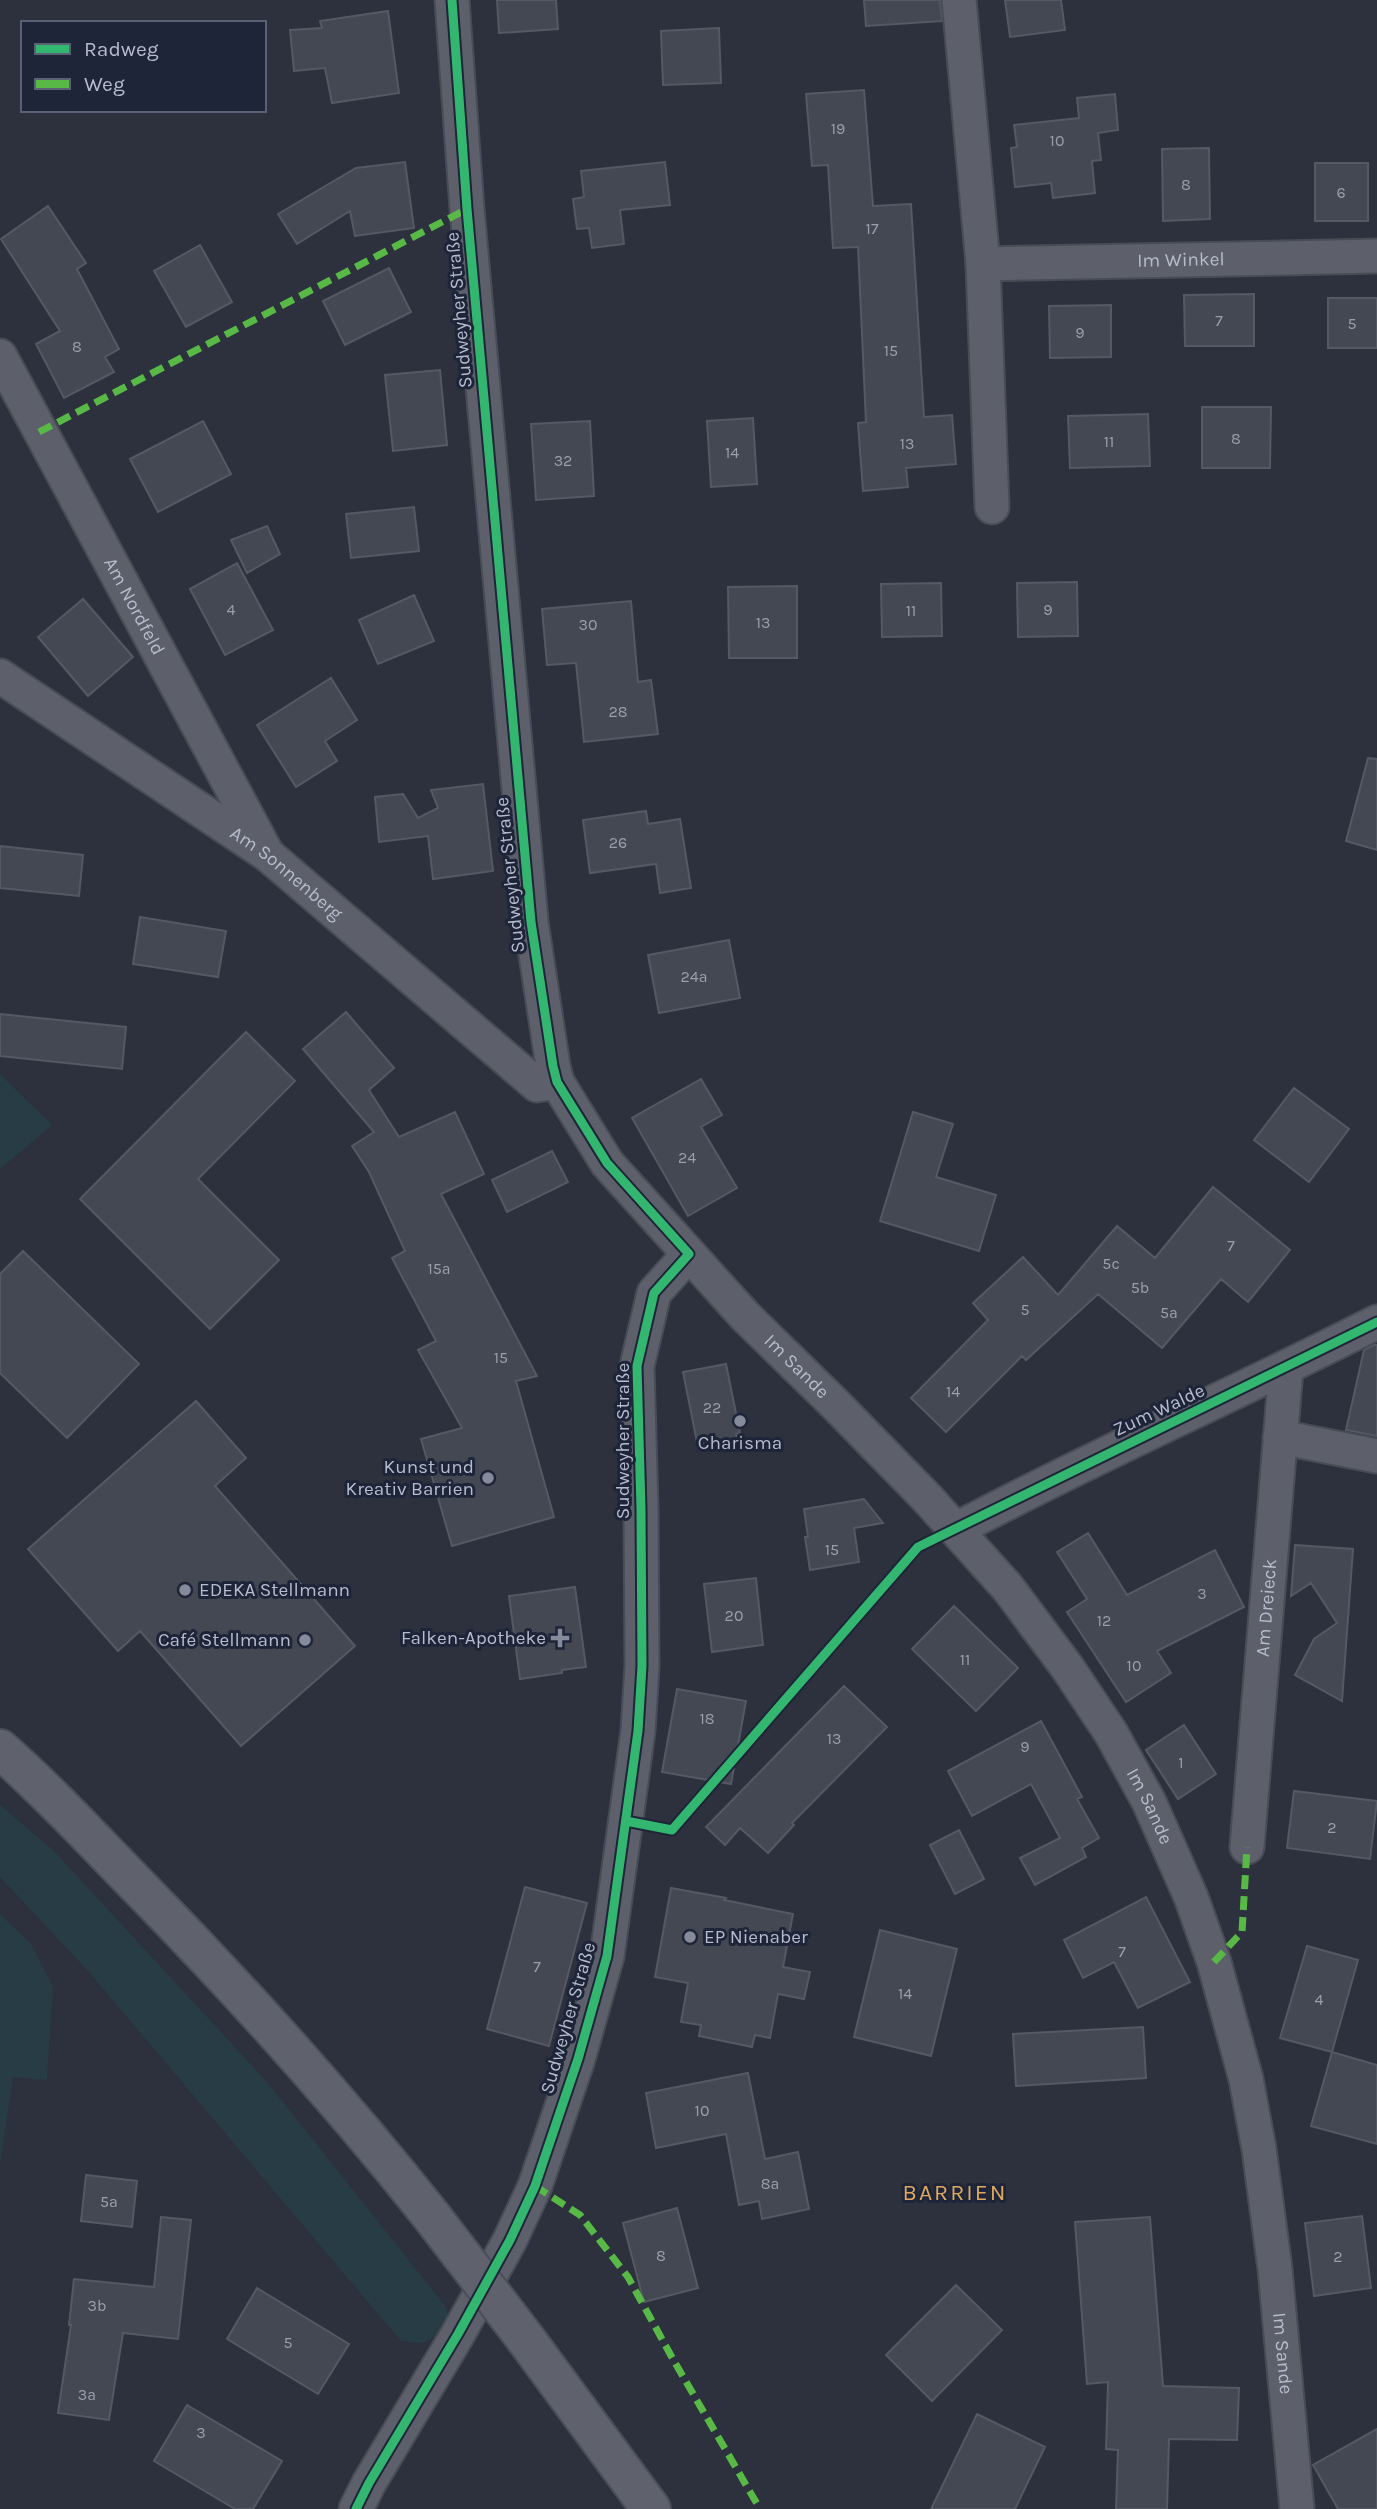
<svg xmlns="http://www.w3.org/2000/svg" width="1377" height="2509" font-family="Karla,sans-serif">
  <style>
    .green { fill: #273c44 }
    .building { fill: #444852; stroke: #545964; stroke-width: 2 }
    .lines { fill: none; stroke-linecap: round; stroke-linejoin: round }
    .minor-casing { stroke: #484c55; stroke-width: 37 }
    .primary-casing { stroke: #4a4e59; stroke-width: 42 }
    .minor { stroke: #5d606a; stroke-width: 33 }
    .primary { stroke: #5f626c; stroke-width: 38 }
    .primary-bridge-casing { stroke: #4a4e59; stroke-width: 42; stroke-linecap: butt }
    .primary-bridge { stroke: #5f626c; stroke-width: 38 }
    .quiet { stroke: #58b947; stroke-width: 7; stroke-dasharray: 14 7; stroke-linecap: butt }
    .cycleway-casing { stroke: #1e2539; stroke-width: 13 }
    .cycleway { stroke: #33b770; stroke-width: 9 }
    .poi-dot { fill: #868b9b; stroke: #1e2539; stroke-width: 2.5 }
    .labels { text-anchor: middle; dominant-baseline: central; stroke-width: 6; stroke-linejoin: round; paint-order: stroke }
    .number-label { font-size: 16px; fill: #9a9fae }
    .street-label { font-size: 19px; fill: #b6bccd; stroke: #1e2539 }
    .poi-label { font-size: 19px; fill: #b6bccd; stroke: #1e2539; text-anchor: end }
    .quarter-label { font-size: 23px; letter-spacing: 2px; fill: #dfa85f; stroke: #1e2539 }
  </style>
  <rect width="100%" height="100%" fill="#2c313d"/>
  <path class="green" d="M 0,1074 L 52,1125 L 0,1169 Z
    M 0,1805 L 53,1850 L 267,2082 L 446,2307 L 452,2328 L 422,2343 L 401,2341 L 89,1972 L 0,1877 Z
    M 0,1914 L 31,1944 L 53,1987 L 47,2080 L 13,2077 L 0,2165 Z"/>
  <path class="building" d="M 497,0 L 556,0 L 558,29 L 499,33 Z
    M 864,0 L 940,0 L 942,21 L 866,26 Z
    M 1005,0 L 1061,0 L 1065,30 L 1010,37 Z
    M 388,11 L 399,93 L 332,103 L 325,68 L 294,71 L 290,30 L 322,28 L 320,21 Z
    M 719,28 L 721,83 L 663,85 L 661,31 Z
    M 864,90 L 873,206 L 911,204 L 924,417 L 952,415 L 956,464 L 906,468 L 908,487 L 863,491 L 858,423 L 866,422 L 858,247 L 833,248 L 828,165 L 812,166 L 806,94 Z
    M 1115,94 L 1118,130 L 1098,133 L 1101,160 L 1092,161 L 1095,193 L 1053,198 L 1051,183 L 1015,187 L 1011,148 L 1017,147 L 1014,125 L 1079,118 L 1077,98 Z
    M 1209,148 L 1210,219 L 1163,221 L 1162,149 Z
    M 405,162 L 414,228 L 355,236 L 350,211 L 297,244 L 278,214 L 356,168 Z
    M 665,162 L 670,205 L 620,210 L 624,244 L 592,248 L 589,228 L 577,229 L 573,199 L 584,197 L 581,171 Z
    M 1315,163 L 1368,163 L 1368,221 L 1315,221 Z
    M 48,206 L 86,263 L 77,269 L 119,349 L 105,357 L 114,372 L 64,398 L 36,344 L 60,331 L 1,239 Z
    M 200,245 L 232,302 L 186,327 L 154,271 Z
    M 389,268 L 411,312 L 345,345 L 323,301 Z
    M 1254,294 L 1254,346 L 1185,346 L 1184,295 Z
    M 1328,298 L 1377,298 L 1377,348 L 1328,348 Z
    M 1111,305 L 1111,357 L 1050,358 L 1049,306 Z
    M 440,370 L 447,445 L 393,451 L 385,375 Z
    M 1202,407 L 1271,407 L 1270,468 L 1202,468 Z
    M 1148,414 L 1150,466 L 1070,468 L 1068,416 Z
    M 753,418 L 757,484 L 711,487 L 707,421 Z
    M 203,421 L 231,474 L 158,512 L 130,459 Z
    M 590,421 L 594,496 L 536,500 L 531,424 Z
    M 414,507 L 419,551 L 351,558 L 346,514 Z
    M 267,526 L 280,554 L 247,573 L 231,540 Z
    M 237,563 L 273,630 L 225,655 L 190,589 Z
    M 1077,582 L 1078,636 L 1018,637 L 1017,583 Z
    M 941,583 L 942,636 L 882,637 L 881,584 Z
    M 797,586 L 797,658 L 729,658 L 728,587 Z
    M 414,595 L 434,641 L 378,664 L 359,620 Z
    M 83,599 L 133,657 L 88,696 L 38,637 Z
    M 631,601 L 638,682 L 651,680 L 658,734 L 584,742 L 576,663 L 547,665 L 542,609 Z
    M 331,678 L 357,720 L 325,741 L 337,761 L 296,787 L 257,725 Z
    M 1368,758 L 1377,759 L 1377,850 L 1346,841 Z
    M 483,784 L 493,871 L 433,879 L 428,836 L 379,842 L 375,797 L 403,794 L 418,818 L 438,808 L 431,790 Z
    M 646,811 L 648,824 L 680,819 L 691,888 L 660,893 L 656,864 L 590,873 L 583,820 Z
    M 0,846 L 83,855 L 79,896 L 0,888 Z
    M 140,917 L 226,931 L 218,977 L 133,964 Z
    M 729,940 L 740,998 L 659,1013 L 648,955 Z
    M 346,1012 L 394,1068 L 369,1090 L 399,1137 L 455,1112 L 484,1174 L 441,1194 L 537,1376 L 516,1381 L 554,1517 L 452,1546 L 421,1439 L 462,1428 L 418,1350 L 436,1341 L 392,1258 L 405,1251 L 369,1172 L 352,1146 L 374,1132 L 303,1049 Z
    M 0,1014 L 126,1027 L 122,1069 L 0,1056 Z
    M 246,1032 L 295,1081 L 198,1179 L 279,1260 L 210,1329 L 80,1199 Z
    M 701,1079 L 722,1115 L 701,1127 L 737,1188 L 688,1216 L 632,1118 Z
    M 1294,1088 L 1349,1129 L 1309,1182 L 1254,1140 Z
    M 913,1112 L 953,1124 L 936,1177 L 996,1195 L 979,1251 L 880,1221 Z
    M 552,1151 L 568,1182 L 507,1212 L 492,1180 Z
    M 1213,1187 L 1290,1250 L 1248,1302 L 1221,1279 L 1162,1348 L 1098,1294 L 1026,1360 L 1022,1356 L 946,1432 L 911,1398 L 988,1320 L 973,1303 L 1023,1257 L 1058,1295 L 1117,1226 L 1155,1258 Z
    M 23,1251 L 139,1364 L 67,1438 L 0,1373 L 0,1274 Z
    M 1374,1345 L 1377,1345 L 1377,1436 L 1346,1430 L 1364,1350 Z
    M 726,1364 L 740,1433 L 736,1434 L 737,1439 L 698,1447 L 683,1372 Z
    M 196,1401 L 246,1458 L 215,1486 L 355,1646 L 241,1746 L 140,1631 L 118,1651 L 28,1549 Z
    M 864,1499 L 883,1523 L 854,1528 L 859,1562 L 810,1570 L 805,1537 L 808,1537 L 804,1509 Z
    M 1088,1533 L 1127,1595 L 1215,1550 L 1244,1607 L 1157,1651 L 1171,1673 L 1126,1702 L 1067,1612 L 1087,1599 L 1057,1552 Z
    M 1295,1545 L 1353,1549 L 1342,1701 L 1295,1675 L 1314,1639 L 1337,1623 L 1311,1583 L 1291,1596 Z
    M 756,1578 L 763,1645 L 712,1652 L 704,1584 Z
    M 575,1587 L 586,1667 L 562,1670 L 562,1673 L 520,1679 L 509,1596 Z
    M 954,1606 L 1018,1668 L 976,1711 L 912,1649 Z
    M 844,1686 L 887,1727 L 792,1823 L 794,1825 L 768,1853 L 740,1828 L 725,1845 L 706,1827 Z
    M 677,1689 L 746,1701 L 731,1784 L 662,1772 Z
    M 1041,1721 L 1082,1797 L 1077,1799 L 1099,1838 L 1082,1848 L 1086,1857 L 1035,1885 L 1020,1858 L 1060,1838 L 1031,1784 L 972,1816 L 948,1771 Z
    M 1184,1725 L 1216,1774 L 1178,1799 L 1146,1750 Z
    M 1294,1791 L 1377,1801 L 1370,1859 L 1287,1848 Z
    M 959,1830 L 984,1879 L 955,1894 L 930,1845 Z
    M 525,1887 L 587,1903 L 549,2046 L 487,2029 Z
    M 671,1888 L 726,1898 L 724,1900 L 793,1914 L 783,1967 L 810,1972 L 804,1999 L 778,1994 L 770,2038 L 755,2035 L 752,2047 L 699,2036 L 701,2025 L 681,2022 L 688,1983 L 655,1977 Z
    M 1146,1897 L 1190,1982 L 1138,2008 L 1114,1962 L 1083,1978 L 1064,1940 Z
    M 880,1930 L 957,1949 L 931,2056 L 854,2037 Z
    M 1307,1946 L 1358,1960 L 1332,2052 L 1280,2038 Z
    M 1143,2027 L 1146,2078 L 1016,2086 L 1013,2034 Z
    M 1332,2052 L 1377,2065 L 1377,2144 L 1311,2126 Z
    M 748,2073 L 765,2159 L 798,2152 L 809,2209 L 762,2219 L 759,2201 L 739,2205 L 726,2134 L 656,2148 L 646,2093 Z
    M 86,2175 L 137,2181 L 132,2227 L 81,2221 Z
    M 677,2208 L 698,2288 L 644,2302 L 623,2223 Z
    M 1362,2216 L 1371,2288 L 1314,2296 L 1305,2223 Z
    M 161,2217 L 191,2220 L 178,2339 L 123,2333 L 109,2420 L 58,2413 L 71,2325 L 69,2325 L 74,2279 L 154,2287 Z
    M 1150,2217 L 1163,2386 L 1239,2388 L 1237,2440 L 1169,2439 L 1167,2509 L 1116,2509 L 1118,2450 L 1106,2449 L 1108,2382 L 1087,2384 L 1075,2222 Z
    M 956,2285 L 1002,2330 L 932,2401 L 886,2355 Z
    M 257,2288 L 349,2344 L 318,2394 L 227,2339 Z
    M 187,2405 L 282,2461 L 253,2509 L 235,2509 L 154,2461 Z
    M 977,2414 L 1045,2447 L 1015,2509 L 931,2509 Z
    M 1377,2429 L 1377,2509 L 1338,2509 L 1313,2465 Z"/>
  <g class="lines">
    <g class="minor-casing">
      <g id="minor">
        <path id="s1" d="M 452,0 L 467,209 L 531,922 L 553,1066 L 557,1082 L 607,1163 L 745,1316 L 836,1405 L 927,1498 L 1008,1588 L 1067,1667 L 1111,1733 L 1149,1802 L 1191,1897 L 1214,1962 L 1246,2079 L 1259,2149 L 1275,2269 L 1297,2509"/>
        <path d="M 959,0 L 983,264 L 992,507"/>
        <path id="s2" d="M 983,264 L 1377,256"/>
        <path id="s3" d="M 0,356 L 265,850"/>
        <path id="s4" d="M 0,676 L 268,855 L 537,1085 L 557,1082"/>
        <path d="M 1280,1437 L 1377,1456"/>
        <path d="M 957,1529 C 1094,1456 1238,1393 1377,1322"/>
        <path id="s5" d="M 1247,1847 L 1286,1369"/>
        <path d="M 356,2509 L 369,2483 L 458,2334 L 510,2240 L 535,2186 L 578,2059 L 607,1956 L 638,1731 L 642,1666 L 641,1509 L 637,1366 L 654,1293 L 689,1254"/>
      </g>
    </g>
    <g class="primary-casing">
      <path id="primary" d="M 0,1749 C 49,1792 94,1841 140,1888 C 243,1993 341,2102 433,2218
        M 525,2338 L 651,2509"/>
    </g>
    <use href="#minor" class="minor"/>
    <use href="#primary" class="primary"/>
    <g class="primary-bridge-casing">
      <path id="primary-bridge" d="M 433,2218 L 525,2338"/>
    </g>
    <use href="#primary-bridge" class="primary-bridge"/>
    <path class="quiet" d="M 39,432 L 467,209
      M 1214,1962 L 1242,1932 L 1247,1847
      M 535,2186 L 580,2215 L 628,2277 L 674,2361 L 760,2509"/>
    <g class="cycleway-casing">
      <path id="cycleway" d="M 626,1821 L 672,1830 L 918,1547 L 1377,1322
        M 356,2509 L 369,2483 L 458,2334 L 510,2240 L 535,2186 L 578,2059 L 607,1956 L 638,1731 L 642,1666 L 641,1509 L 637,1366 L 654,1293 L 689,1254 L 607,1163 L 557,1082 L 553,1066 L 531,922 L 467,209 L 452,0"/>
    </g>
    <use href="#cycleway" class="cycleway"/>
  </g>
  <g class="poi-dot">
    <circle cx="740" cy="1421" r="7"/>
    <circle cx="488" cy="1478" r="7"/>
    <circle cx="185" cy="1590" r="7"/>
    <path d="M556.5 1627.5h7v7h7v7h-7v7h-7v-7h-7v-7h7z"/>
    <circle cx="305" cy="1640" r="7"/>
    <circle cx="690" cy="1937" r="7"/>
  </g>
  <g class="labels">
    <g class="number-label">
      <text x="838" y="128">19</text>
      <text x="1057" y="140">10</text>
      <text x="1186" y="184">8</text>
      <text x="1341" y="192">6</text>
      <text x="872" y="228">17</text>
      <text x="1219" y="320">7</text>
      <text x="1352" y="323">5</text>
      <text x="1080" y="332">9</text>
      <text x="77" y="346">8</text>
      <text x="891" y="350">15</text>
      <text x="1236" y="438">8</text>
      <text x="1109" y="441">11</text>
      <text x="907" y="443">13</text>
      <text x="732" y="452">14</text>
      <text x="563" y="460">32</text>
      <text x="231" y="609">4</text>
      <text x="1048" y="609">9</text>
      <text x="911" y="610">11</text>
      <text x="763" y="622">13</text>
      <text x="588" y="624">30</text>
      <text x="618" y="711">28</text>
      <text x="618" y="842">26</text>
      <text x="694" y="976">24a</text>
      <text x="687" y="1157">24</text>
      <text x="1231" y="1245">7</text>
      <text x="1111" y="1263">5c</text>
      <text x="439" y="1268">15a</text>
      <text x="1140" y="1287">5b</text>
      <text x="1025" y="1309">5</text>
      <text x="1169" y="1312">5a</text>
      <text x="501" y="1357">15</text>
      <text x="953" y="1391">14</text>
      <text x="712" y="1407">22</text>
      <text x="832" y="1549">15</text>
      <text x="1202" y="1593">3</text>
      <text x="734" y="1615">20</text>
      <text x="1104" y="1620">12</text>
      <text x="965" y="1659">11</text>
      <text x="1134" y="1665">10</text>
      <text x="707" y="1718">18</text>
      <text x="834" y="1738">13</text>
      <text x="1025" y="1746">9</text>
      <text x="1181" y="1762">1</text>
      <text x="1332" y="1827">2</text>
      <text x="1122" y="1951">7</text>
      <text x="537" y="1966">7</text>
      <text x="905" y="1993">14</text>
      <text x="1319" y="1999">4</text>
      <text x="702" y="2110">10</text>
      <text x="770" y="2183">8a</text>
      <text x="109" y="2201">5a</text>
      <text x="661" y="2255">8</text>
      <text x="1338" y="2256">2</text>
      <text x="97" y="2305">3b</text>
      <text x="288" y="2342">5</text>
      <text x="87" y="2394">3a</text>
      <text x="201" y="2432">3</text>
    </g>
    <g class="street-label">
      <text stroke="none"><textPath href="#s2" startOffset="198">Im Winkel</textPath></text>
      <text transform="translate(459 310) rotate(-95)">Sudweyher Straße</text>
      <text stroke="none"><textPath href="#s3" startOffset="284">Am Nordfeld</textPath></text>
      <text stroke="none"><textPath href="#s4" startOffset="348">Am Sonnenberg</textPath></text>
      <text transform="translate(510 875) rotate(-96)">Sudweyher Straße</text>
      <text stroke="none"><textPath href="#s1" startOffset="1461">Im Sande</textPath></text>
      <text transform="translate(1159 1410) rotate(-25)">Zum Walde</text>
      <text transform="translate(623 1441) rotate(-90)">Sudweyher Straße</text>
      <text stroke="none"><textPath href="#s5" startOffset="240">Am Dreieck</textPath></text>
      <text stroke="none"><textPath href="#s1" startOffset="2028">Im Sande</textPath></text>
      <text transform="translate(568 2018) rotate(-74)">Sudweyher Straße</text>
      <text stroke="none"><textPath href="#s1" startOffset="2595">Im Sande</textPath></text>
    </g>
    <g class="poi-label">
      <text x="740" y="1443" text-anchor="middle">Charisma</text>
      <text x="474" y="1467">Kunst und<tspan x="474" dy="22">Kreativ Barrien</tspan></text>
      <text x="199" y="1590" text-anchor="start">EDEKA Stellmann</text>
      <text x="546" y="1638">Falken-Apotheke</text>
      <text x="291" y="1640">Café Stellmann</text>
      <text x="704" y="1937" text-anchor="start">EP Nienaber</text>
    </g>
    <g class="quarter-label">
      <text x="955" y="2192">BARRIEN</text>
    </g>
  </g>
  <rect x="21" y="21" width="245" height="91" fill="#1e2539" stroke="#5b6174" stroke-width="2"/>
  <rect x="35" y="44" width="35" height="10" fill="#33b770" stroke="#5b6174" stroke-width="2"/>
  <text x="84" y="56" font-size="21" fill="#b6bccd">Radweg</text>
  <rect x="35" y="79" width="35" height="10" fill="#58b947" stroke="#5b6174" stroke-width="2"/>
  <text x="84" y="91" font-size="21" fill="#b6bccd">Weg</text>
</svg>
